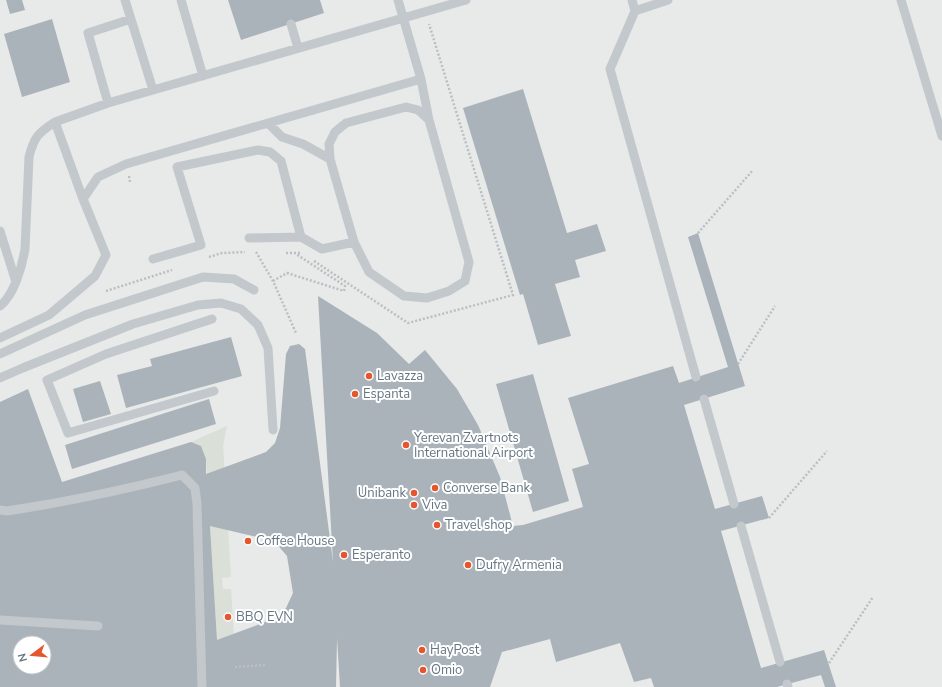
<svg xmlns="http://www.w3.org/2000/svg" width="942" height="687" font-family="'Nunito Sans',sans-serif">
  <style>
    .built { fill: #e8e9e9; fill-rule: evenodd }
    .green { fill: #dadfd7 }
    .building { fill: #aab3b9; fill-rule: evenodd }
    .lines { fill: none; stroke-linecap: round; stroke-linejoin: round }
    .path { stroke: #bbbfc2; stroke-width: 2.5; stroke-dasharray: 2 2; stroke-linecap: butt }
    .service { stroke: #c3c8cc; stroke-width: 9 }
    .service-bridge { stroke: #c3c8cc; stroke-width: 9 }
    .poi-dot { fill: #e4572e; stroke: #fff; stroke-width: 1.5 }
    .labels { text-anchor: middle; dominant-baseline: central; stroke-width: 4; stroke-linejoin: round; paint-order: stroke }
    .poi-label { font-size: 13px; fill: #657683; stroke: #fff; text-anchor: start }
  </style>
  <rect width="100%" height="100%" fill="#fafaf8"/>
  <path class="built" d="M 0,0 L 942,0 L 942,687 L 0,687 ZM 20,643 L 44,643 L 44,667 L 20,667 Z"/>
  <path class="green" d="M 227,426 L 223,445 L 231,577 L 222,578 L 223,589 L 231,589 L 237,687 L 220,687 L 206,459 L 201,446 L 191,442 Z"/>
  <path class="building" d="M 6,0 L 22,0 L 25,10 L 10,14 Z
    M 228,0 L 320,0 L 324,13 L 241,40 Z
    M 52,19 L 70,82 L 22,97 L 4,34 Z
    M 523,89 L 567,233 L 597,224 L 606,251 L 575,260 L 580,277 L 555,284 L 571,336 L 538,345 L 523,294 L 520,295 L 463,108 Z
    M 698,233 L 745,386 L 684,405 L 715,509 L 762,496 L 769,518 L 721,531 L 761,668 L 824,650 L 836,687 L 825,687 L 821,675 L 777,687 L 654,687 L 651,678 L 634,682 L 620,643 L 556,662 L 550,639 L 502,652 L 490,687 L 340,687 L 337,638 L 336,687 L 0,687 L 0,402 L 28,389 L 62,482 L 191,442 L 201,446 L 206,459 L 206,474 L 266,452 L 275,443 L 280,428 L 286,354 L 290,346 L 299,344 L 305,349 L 333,562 L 318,296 L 377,333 L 409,364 L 425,350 L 457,389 L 478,425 L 500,477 L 513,526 L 523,525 L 583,507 L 572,469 L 589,464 L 568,398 L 673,366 L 679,383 L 728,367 L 688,237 ZM 210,526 L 274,541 L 287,556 L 293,593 L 286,608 L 273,619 L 217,640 ZM 20,643 L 44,643 L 44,667 L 20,667 Z
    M 231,337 L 242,376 L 126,408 L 117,375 L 152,366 L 150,359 Z
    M 533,374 L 569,501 L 533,512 L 496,384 Z
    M 100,381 L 111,414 L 83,422 L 73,389 Z
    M 209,399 L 216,424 L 72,469 L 65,445 Z"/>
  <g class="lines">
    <path class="path" d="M 129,176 L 130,182
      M 698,233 L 753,170
      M 256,252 L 273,281 L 296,333
      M 286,253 L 301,253
      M 209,257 L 222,253 L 245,252
      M 314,261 L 408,323 L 513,295 L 429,24
      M 273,281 L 287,273 L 344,291 L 345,286 L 296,254
      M 106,291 L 172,270
      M 738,364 L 775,306
      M 769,518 L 827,451
      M 829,663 L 873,597
      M 235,667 L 266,665"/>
    <path class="service" d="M 125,0 L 153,90
      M 181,0 L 203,76
      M 398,0 L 421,79 L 429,120
      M 632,0 L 635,11 L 610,69 L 696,377
      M 901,0 L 942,136
      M 635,11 L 668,0
      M 291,24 L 298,48
      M 108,103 L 88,33 L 131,19
      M 406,107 L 418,110 L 429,120 L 469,262 L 465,281 L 449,291 L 427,298 L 404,296 L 369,272 L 354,242 L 330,159 L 329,144 L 335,132 L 346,123 Z
      M 55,122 L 108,103 L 466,0
      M 268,123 L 282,137 L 303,144 L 330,159
      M 0,231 L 16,282
      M 249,238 L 301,237 L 322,249 L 354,242
      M 153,259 L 201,245 L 177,167 L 258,150 L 270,152 L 281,161 L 301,237
      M 0,306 C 14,295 22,267 25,249 L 29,157 C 34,137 38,133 55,122 L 83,199
      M 212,319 L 106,354 L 47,380 L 68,433 L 214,391
      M 0,338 L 49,315 L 95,276 L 106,255 L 83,199 L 98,177 L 126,164 L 421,79
      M 0,354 L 85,315 L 203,277 L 234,279 L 254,290
      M 0,378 L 25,367
      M 704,399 L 734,504
      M 0,510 L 7,511 C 66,502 124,490 182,475 L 195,488 L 197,504 L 202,687
      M 741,526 L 780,662
      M 0,620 L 98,626
      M 787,684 L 788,687"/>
    <path class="service-bridge" d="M 25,367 L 133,324 L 198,305 L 221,303 L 241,309 L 258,325 L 268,348 L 273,430"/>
  </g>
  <g class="poi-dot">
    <circle cx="369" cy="376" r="4"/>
    <circle cx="355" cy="394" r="4"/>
    <circle cx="406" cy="445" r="4"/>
    <circle cx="435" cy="488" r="4"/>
    <circle cx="414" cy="493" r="4"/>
    <circle cx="414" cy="505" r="4"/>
    <circle cx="437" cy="525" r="4"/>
    <circle cx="248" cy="541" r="4"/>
    <circle cx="344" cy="555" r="4"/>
    <circle cx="468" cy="565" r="4"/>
    <circle cx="228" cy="617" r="4"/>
    <circle cx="422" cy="650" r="4"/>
    <circle cx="423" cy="670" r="4"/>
  </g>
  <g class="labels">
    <g class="poi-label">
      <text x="377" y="376">Lavazza</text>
      <text x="363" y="394">Espanta</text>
      <text x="414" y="438">Yerevan Zvartnots<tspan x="414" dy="15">International Airport</tspan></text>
      <text x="443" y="488">Converse Bank</text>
      <text x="406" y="493" text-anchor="end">Unibank</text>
      <text x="422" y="505">Viva</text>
      <text x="445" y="525">Travel shop</text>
      <text x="256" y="541">Coffee House</text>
      <text x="352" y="555">Esperanto</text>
      <text x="476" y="565">Dufry Armenia</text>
      <text x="236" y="617">BBQ EVN</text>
      <text x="430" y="650">HayPost</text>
      <text x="431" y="670">Omio</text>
    </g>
  </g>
  <g transform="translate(32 655) rotate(254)"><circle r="19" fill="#ffffff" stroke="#c1c8cd"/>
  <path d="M0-3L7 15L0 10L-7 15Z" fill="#e4572e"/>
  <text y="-6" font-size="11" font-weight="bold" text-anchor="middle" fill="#657683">N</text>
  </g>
</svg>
